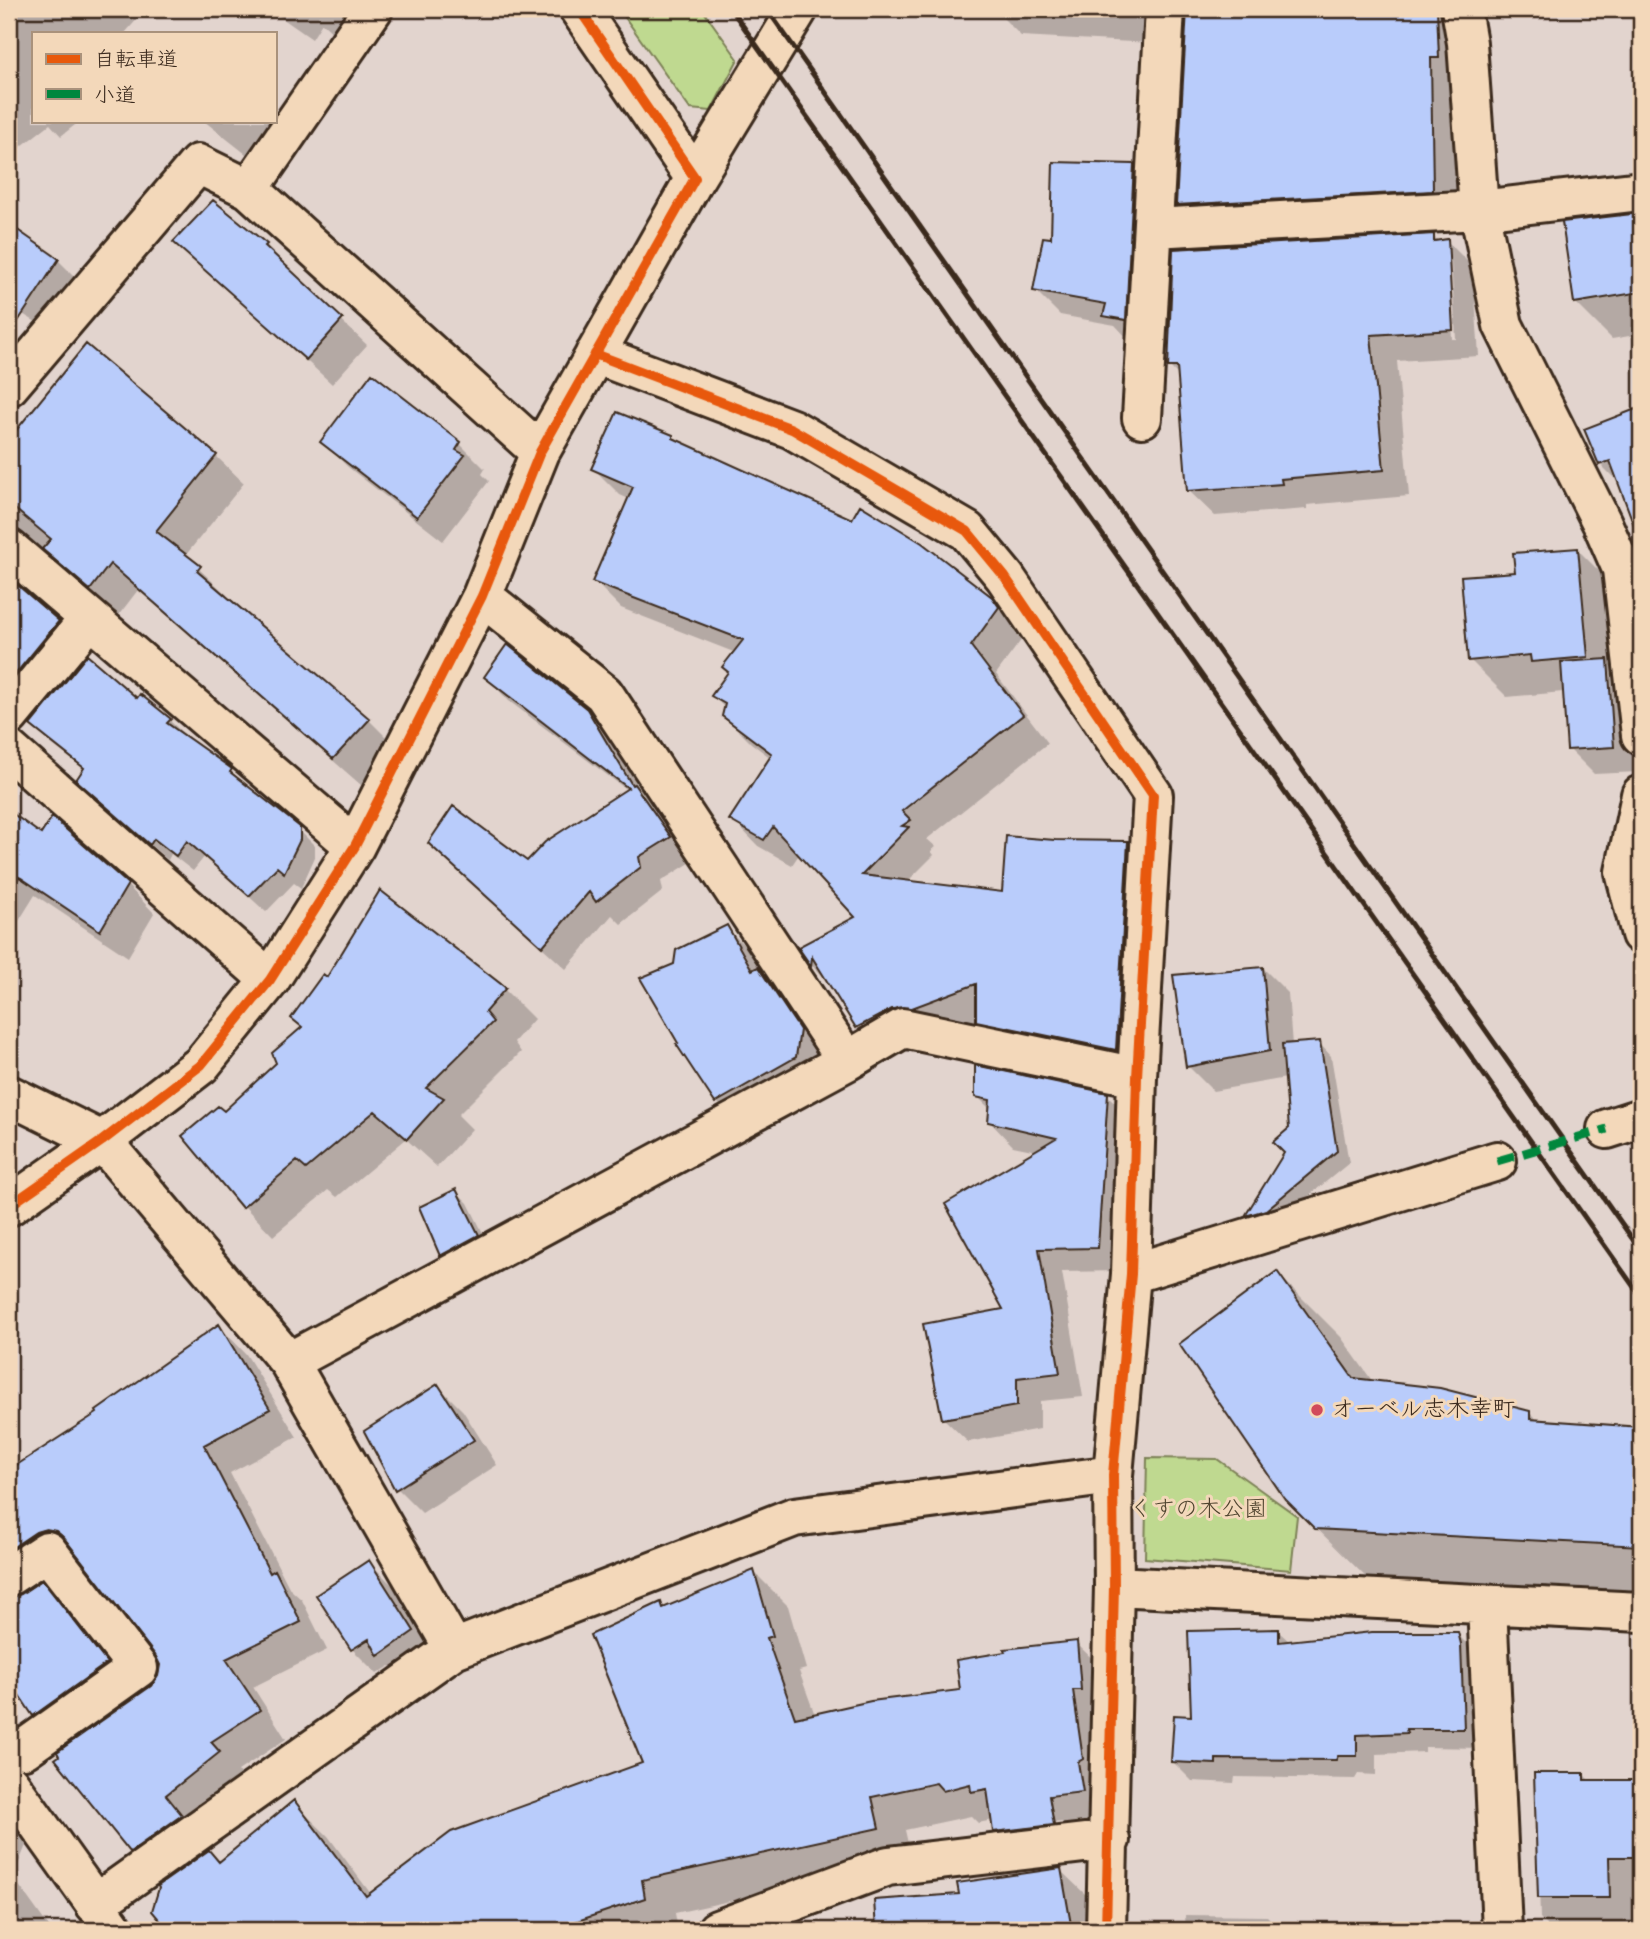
<svg xmlns="http://www.w3.org/2000/svg" width="1650" height="1939" font-family="Mynerve,'Klee One',sans-serif">
  <style>
    .green { fill: #bfd990; stroke: #7d8257; stroke-width: 2 }
    .shadow { fill: #0003; fill-rule: evenodd }
    .building { fill: #b9ccfb; stroke: #3b2a1e; stroke-width: 2 }
    .lines { fill: none; stroke-linecap: round; stroke-linejoin: round }
    .minor-casing { stroke: #3b2a1e; stroke-width: 44 }
    .minor { stroke: #f3d8ba; stroke-width: 38 }
    .rail { stroke: #3b2a1e; stroke-width: 5 }
    .quiet { stroke: #00873e; stroke-width: 9; stroke-dasharray: 18 9; stroke-linecap: butt }
    .cycleway-casing { stroke: #f3d8ba; stroke-width: 15 }
    .cycleway { stroke: #e8590c; stroke-width: 10 }
    .poi-dot { fill: #d1495b; stroke: #f3d8ba; stroke-width: 2.5 }
    .labels { text-anchor: middle; dominant-baseline: central; stroke-width: 6; stroke-linejoin: round; paint-order: stroke }
    .poi-label { font-size: 23px; fill: #3b2a1e; stroke: #f3d8ba; text-anchor: start }
    .park-label { font-size: 23px; fill: #4f442f; stroke: #f3d8ba }
  </style>
  <rect width="100%" height="100%" fill="#e2d4ce"/>
  <filter id="ink" filterUnits="userSpaceOnUse"><feTurbulence type="fractalNoise" baseFrequency=".0143" numOctaves="2"/><feDisplacementMap in="SourceGraphic" scale="14" xChannelSelector="R" yChannelSelector="G"/><feConvolveMatrix kernelMatrix="1 2 1 2 8 2 1 2 1" color-interpolation-filters="sRGB"/></filter>
  <g filter="url(#ink)">
    <path class="green" d="M 619,9 L 702,9 L 738,59 L 711,111 L 690,109 Z
      M 1147,1458 L 1217,1459 L 1297,1516 L 1291,1570 L 1145,1558 Z"/>
    <path class="shadow" d="M 11,9 L 146,9 L 125,33 L 33,33 L 33,121 L 80,121 L 61,136 L 50,124 L 9,156 L 9,10 Z
      M 269,9 L 355,9 L 336,36 L 322,23 L 312,39 Z
      M 994,9 L 1441,9 L 1463,31 L 1459,217 L 1204,231 L 1178,204 L 1188,14 L 1183,15 L 1169,44 L 1021,36 Z
      M 275,113 L 284,122 L 251,158 L 204,121 L 275,121 Z
      M 1134,166 L 1159,191 L 1130,341 L 1115,325 L 1060,315 L 1035,290 L 1052,240 Z
      M 1641,215 L 1641,334 L 1612,339 L 1575,302 L 1564,224 Z
      M 9,226 L 58,260 L 83,285 L 53,332 L 9,306 Z
      M 1433,236 L 1439,242 L 1447,241 L 1473,267 L 1479,356 L 1397,361 L 1409,496 L 1307,505 L 1307,509 L 1215,516 L 1188,490 L 1179,376 L 1170,367 ZM 1447,261 L 1451,261 L 1456,339 L 1452,339 Z
      M 176,242 L 266,245 L 291,270 L 289,271 L 367,345 L 332,384 Z
      M 373,375 L 460,444 L 485,469 L 482,474 L 489,481 L 443,541 L 348,467 L 322,442 Z
      M 1641,408 L 1641,520 L 1630,509 L 1621,485 L 1600,464 L 1587,430 Z
      M 15,428 L 18,431 L 216,456 L 244,483 L 185,556 L 227,595 L 225,598 L 369,720 L 396,747 L 361,785 L 138,590 L 118,616 L 53,559 L 42,554 L 14,574 L 15,586 L 85,649 L 19,730 L 14,741 L 22,762 L 9,779 L 9,435 Z
      M 672,437 L 676,441 L 991,599 L 1019,626 L 1025,635 L 996,674 L 1048,743 L 927,839 L 936,847 L 931,851 L 934,855 L 907,882 L 1003,894 L 1055,842 L 1128,843 L 1154,870 L 1142,1076 L 1004,1047 L 977,1020 L 884,1054 L 857,1027 L 831,984 L 812,965 L 800,948 L 858,918 L 800,853 L 792,865 L 758,846 L 732,819 L 771,758 L 751,743 L 724,716 L 726,709 L 713,696 L 730,673 L 736,653 L 621,608 L 594,581 L 629,499 L 620,495 L 593,468 Z
      M 1578,550 L 1615,587 L 1633,686 L 1638,772 L 1594,774 L 1569,749 L 1563,692 L 1507,697 L 1470,660 L 1517,574 Z
      M 486,677 L 586,710 L 611,734 L 651,804 L 693,861 L 661,881 L 663,891 L 621,924 L 612,915 L 566,969 L 453,866 L 527,864 L 627,790 L 509,701 Z
      M 137,701 L 169,720 L 186,736 L 230,770 L 247,787 L 298,829 L 315,846 L 315,857 L 301,888 L 294,883 L 266,912 L 205,856 L 193,871 L 171,854 L 168,860 L 95,797 L 85,770 L 49,742 L 32,725 Z
      M 9,813 L 42,836 L 127,885 L 154,913 L 128,957 L 35,895 L 9,937 Z
      M 726,927 L 750,951 L 763,974 L 782,993 L 823,1056 L 740,1125 L 716,1101 L 676,965 Z
      M 1263,968 L 1288,993 L 1292,1045 L 1319,1043 L 1331,1056 L 1349,1163 L 1278,1221 L 1259,1227 L 1247,1216 L 1286,1153 L 1291,1129 L 1286,1078 L 1213,1091 L 1188,1066 Z
      M 505,990 L 534,1019 L 514,1042 L 521,1052 L 458,1115 L 472,1129 L 437,1167 L 406,1139 L 337,1197 L 328,1190 L 273,1236 L 244,1206 L 225,1113 L 278,1063 L 304,1028 Z
      M 1107,1095 L 1132,1119 L 1121,1271 L 1062,1272 L 1083,1397 L 1040,1401 L 1040,1429 L 968,1442 L 943,1418 L 1006,1310 L 1037,1151 L 1013,1146 L 989,1121 L 991,1110 L 977,1096 Z
      M 456,1191 L 468,1203 L 490,1247 L 453,1267 L 441,1255 Z
      M 1277,1273 L 1341,1337 L 1373,1382 L 1529,1412 L 1538,1421 L 1641,1429 L 1641,1606 L 1381,1592 L 1286,1498 Z
      M 219,1326 L 246,1354 L 297,1437 L 230,1473 L 290,1589 L 302,1600 L 327,1650 L 253,1687 L 286,1739 L 238,1771 L 246,1781 L 159,1879 L 131,1851 L 57,1760 L 152,1687 L 159,1678 L 162,1666 L 157,1654 L 82,1558 L 73,1556 L 25,1585 L 16,1598 L 42,1583 L 70,1610 L 133,1692 L 62,1743 L 34,1715 L 9,1677 L 9,1488 L 25,1478 L 100,1414 Z
      M 438,1386 L 463,1411 L 497,1465 L 422,1513 L 397,1488 Z
      M 369,1562 L 394,1587 L 437,1657 L 404,1680 L 390,1666 L 377,1674 L 352,1649 Z
      M 754,1572 L 788,1606 L 806,1669 L 799,1671 L 815,1715 L 962,1691 L 1076,1643 L 1110,1676 L 1115,1825 L 1028,1865 L 994,1831 L 993,1820 L 978,1823 L 971,1816 L 905,1830 L 912,1861 L 675,1913 L 678,1930 L 171,1930 L 154,1911 L 209,1852 L 220,1863 L 294,1803 L 328,1836 L 371,1894 L 644,1764 L 661,1604 L 665,1609 ZM 1062,1822 L 1062,1825 L 1021,1830 L 1021,1827 Z
      M 1278,1631 L 1290,1642 L 1457,1634 L 1477,1654 L 1482,1748 L 1425,1747 L 1425,1752 L 1376,1754 L 1376,1775 L 1358,1774 L 1355,1779 L 1235,1777 L 1234,1783 L 1192,1781 L 1172,1761 Z
      M 1583,1774 L 1591,1782 L 1641,1782 L 1641,1930 L 1547,1930 L 1547,1925 L 1540,1918 L 1536,1775 Z
      M 9,1803 L 33,1828 L 13,1877 L 51,1930 L 9,1930 Z
      M 1060,1870 L 1086,1895 L 1092,1930 L 896,1930 L 892,1900 L 961,1895 Z
      M 1185,1915 L 1267,1916 L 1282,1930 L 1186,1930 Z"/>
    <path class="building" d="M 1187,9 L 1437,9 L 1439,58 L 1431,58 L 1433,191 L 1176,205 Z
      M 1053,162 L 1134,164 L 1126,320 L 1103,316 L 1106,304 L 1033,291 L 1043,237 L 1051,238 Z
      M 213,200 L 267,244 L 265,246 L 343,319 L 306,360 L 173,242 Z
      M 1641,213 L 1641,292 L 1574,303 L 1562,222 Z
      M 9,224 L 59,259 L 9,335 Z
      M 1434,234 L 1434,241 L 1448,239 L 1453,330 L 1371,335 L 1384,470 L 1281,479 L 1282,484 L 1187,491 L 1177,367 L 1168,367 L 1173,249 Z
      M 86,344 L 217,455 L 156,531 L 201,566 L 197,571 L 370,719 L 333,759 L 110,564 L 90,590 L 42,549 L 51,539 L 9,504 L 9,439 Z
      M 372,373 L 461,442 L 456,450 L 465,455 L 417,517 L 320,442 Z
      M 1641,407 L 1641,532 L 1637,533 L 1610,461 L 1599,465 L 1584,429 Z
      M 617,412 L 673,435 L 673,438 L 852,519 L 860,505 L 922,543 L 992,597 L 999,607 L 971,646 L 1023,715 L 902,811 L 911,820 L 902,826 L 909,827 L 862,875 L 1002,892 L 1006,836 L 1055,840 L 1128,841 L 1116,1050 L 976,1021 L 976,984 L 912,1008 L 892,1009 L 856,1028 L 812,957 L 811,966 L 798,947 L 855,917 L 773,827 L 764,840 L 729,820 L 772,754 L 722,716 L 725,704 L 711,696 L 728,672 L 722,667 L 743,640 L 592,582 L 633,487 L 591,469 Z
      M 1578,548 L 1588,657 L 1531,662 L 1530,655 L 1468,661 L 1461,576 L 1515,572 L 1513,553 Z
      M 14,582 L 59,621 L 9,682 L 9,589 Z
      M 507,644 L 587,709 L 632,785 L 634,784 L 671,837 L 639,857 L 641,867 L 596,902 L 589,892 L 542,947 L 428,843 L 453,806 L 527,861 L 545,842 L 628,788 L 484,677 Z
      M 87,655 L 137,698 L 140,694 L 171,719 L 167,723 L 232,769 L 230,772 L 300,827 L 300,840 L 284,873 L 277,867 L 249,896 L 187,841 L 176,856 L 154,839 L 150,845 L 76,780 L 84,768 L 30,725 Z
      M 1608,659 L 1614,747 L 1567,750 L 1561,662 Z
      M 9,811 L 41,834 L 52,817 L 128,884 L 100,931 L 21,878 L 9,873 Z
      M 380,890 L 506,988 L 485,1012 L 493,1022 L 426,1088 L 444,1098 L 407,1139 L 375,1111 L 306,1169 L 297,1161 L 242,1208 L 182,1136 L 218,1106 L 224,1111 L 276,1063 L 272,1053 L 302,1027 L 291,1018 L 323,974 L 327,977 Z
      M 727,925 L 752,970 L 758,967 L 800,1030 L 796,1057 L 715,1103 L 676,1044 L 678,1043 L 640,978 L 674,964 L 676,950 Z
      M 1263,967 L 1270,1051 L 1186,1067 L 1173,975 Z
      M 1320,1041 L 1337,1151 L 1266,1210 L 1245,1216 L 1284,1153 L 1273,1142 L 1289,1128 L 1282,1044 Z
      M 975,1065 L 1108,1093 L 1098,1248 L 1039,1249 L 1060,1373 L 1017,1378 L 1017,1406 L 942,1419 L 923,1324 L 1003,1309 L 945,1204 L 1056,1138 L 988,1122 L 990,1100 L 975,1097 Z
      M 456,1189 L 479,1235 L 440,1256 L 419,1207 Z
      M 1277,1271 L 1353,1378 L 1440,1388 L 1530,1411 L 1530,1419 L 1641,1427 L 1641,1546 L 1315,1529 L 1285,1499 L 1179,1344 Z
      M 219,1324 L 270,1409 L 204,1445 L 270,1573 L 275,1570 L 301,1622 L 226,1659 L 260,1710 L 211,1742 L 220,1752 L 166,1795 L 182,1815 L 130,1852 L 55,1759 L 59,1756 L 57,1752 L 151,1686 L 158,1676 L 160,1665 L 155,1655 L 64,1538 L 56,1531 L 46,1529 L 36,1532 L 9,1550 L 9,1470 L 97,1413 L 96,1411 Z
      M 438,1384 L 474,1440 L 395,1490 L 364,1431 Z
      M 369,1560 L 414,1631 L 378,1656 L 369,1639 L 351,1650 L 316,1595 Z
      M 754,1570 L 773,1636 L 767,1638 L 795,1718 L 871,1701 L 960,1690 L 956,1660 L 1005,1652 L 1004,1649 L 1077,1641 L 1081,1690 L 1073,1690 L 1083,1759 L 1078,1762 L 1083,1792 L 1049,1796 L 1054,1825 L 993,1832 L 987,1789 L 971,1792 L 970,1784 L 943,1791 L 936,1783 L 872,1797 L 879,1828 L 642,1880 L 645,1898 L 551,1930 L 168,1930 L 152,1911 L 159,1888 L 158,1886 L 209,1850 L 219,1862 L 294,1800 L 366,1896 L 451,1832 L 642,1763 L 590,1635 L 661,1602 L 663,1608 Z
      M 42,1580 L 107,1663 L 33,1716 L 9,1680 L 9,1598 L 21,1594 Z
      M 1279,1629 L 1279,1642 L 1372,1632 L 1458,1632 L 1461,1644 L 1464,1729 L 1406,1729 L 1407,1733 L 1357,1735 L 1357,1756 L 1338,1756 L 1336,1760 L 1216,1759 L 1216,1764 L 1171,1762 L 1174,1715 L 1191,1716 L 1188,1631 Z
      M 1534,1773 L 1584,1773 L 1584,1780 L 1641,1780 L 1641,1857 L 1609,1857 L 1610,1898 L 1538,1898 Z
      M 1061,1868 L 1072,1930 L 876,1930 L 874,1900 L 959,1894 L 957,1883 Z"/>
    <g class="lines">
      <g class="minor-casing">
        <path id="minor" d="M 1461,9 L 1467,43 L 1479,210 L 1503,325 L 1602,523 L 1622,569 L 1641,735
          M 695,178 L 798,9
          M 249,189 L 540,452
          M 1154,228 L 1479,210 L 1641,191
          M 595,354 L 792,429 L 967,531 L 1005,577 L 1153,795 L 1137,1077 L 1131,1274 L 1113,1475 L 1114,1586 L 1106,1930
          M 9,386 L 198,164 L 249,189 L 373,9
          M 1142,418 L 1165,9
          M 9,549 L 355,846
          M 482,596 L 604,694 L 847,1061
          M 9,716 L 89,619
          M 9,750 L 270,980
          M 1641,795 L 1625,872 L 1641,934
          M 9,1095 L 102,1141 L 289,1362 L 454,1649
          M 1607,1129 L 1641,1118
          M 9,1206 L 102,1141 L 201,1065 L 270,980 L 355,846 L 482,596 L 540,452 L 695,178 L 579,9
          M 1131,1274 L 1497,1161
          M 289,1362 L 847,1061 L 903,1028 L 1137,1077
          M 9,1576 L 47,1551 L 138,1668 L 24,1749
          M 1114,1586 L 1641,1612
          M 1487,1605 L 1502,1930
          M 9,1783 L 114,1930
          M 95,1904 L 454,1649 L 794,1517 L 1113,1475
          M 717,1930 L 888,1866 L 1110,1840"/>
      </g>
      <use href="#minor" class="minor"/>
      <path class="rail" d="M 731,9 L 1641,1297
        M 767,9 L 1641,1251"/>
      <path class="quiet" d="M 1497,1161 L 1607,1129"/>
      <g class="cycleway-casing">
        <path id="cycleway" d="M 595,354 L 792,429 L 967,531 L 1005,577 L 1153,795 L 1137,1077 L 1131,1274 L 1113,1475 L 1114,1586 L 1106,1930
          M 9,1206 L 102,1141 L 201,1065 L 270,980 L 355,846 L 482,596 L 540,452 L 695,178 L 579,9"/>
      </g>
      <use href="#cycleway" class="cycleway"/>
    </g>
  </g>
  <circle class="poi-dot" cx="1317" cy="1410" r="7"/>
  <g class="labels">
    <g class="poi-label">
      <text x="1331" y="1410">オーベル志木幸町</text>
    </g>
    <g class="park-label">
      <text x="1198" y="1510">くすの木公園</text>
    </g>
  </g>
  <rect width="1650" height="1939" fill="none" stroke="#f3d8ba" stroke-width="35"/>
  <rect x="18" y="18" width="1615" height="1904" fill="none" stroke="#3b2a1e" stroke-width="2.5" filter="url(#ink)"/>
  <rect x="32" y="32" width="245" height="91" fill="#f3d8ba" stroke="#a9927c" stroke-width="2"/>
  <rect x="46" y="54" width="35" height="10" fill="#e8590c" stroke="#a9927c" stroke-width="2"/>
  <text x="94" y="66" font-size="21" fill="#3b2a1e">自転車道</text>
  <rect x="46" y="89" width="35" height="10" fill="#00873e" stroke="#a9927c" stroke-width="2"/>
  <text x="94" y="102" font-size="21" fill="#3b2a1e">小道</text>
</svg>
